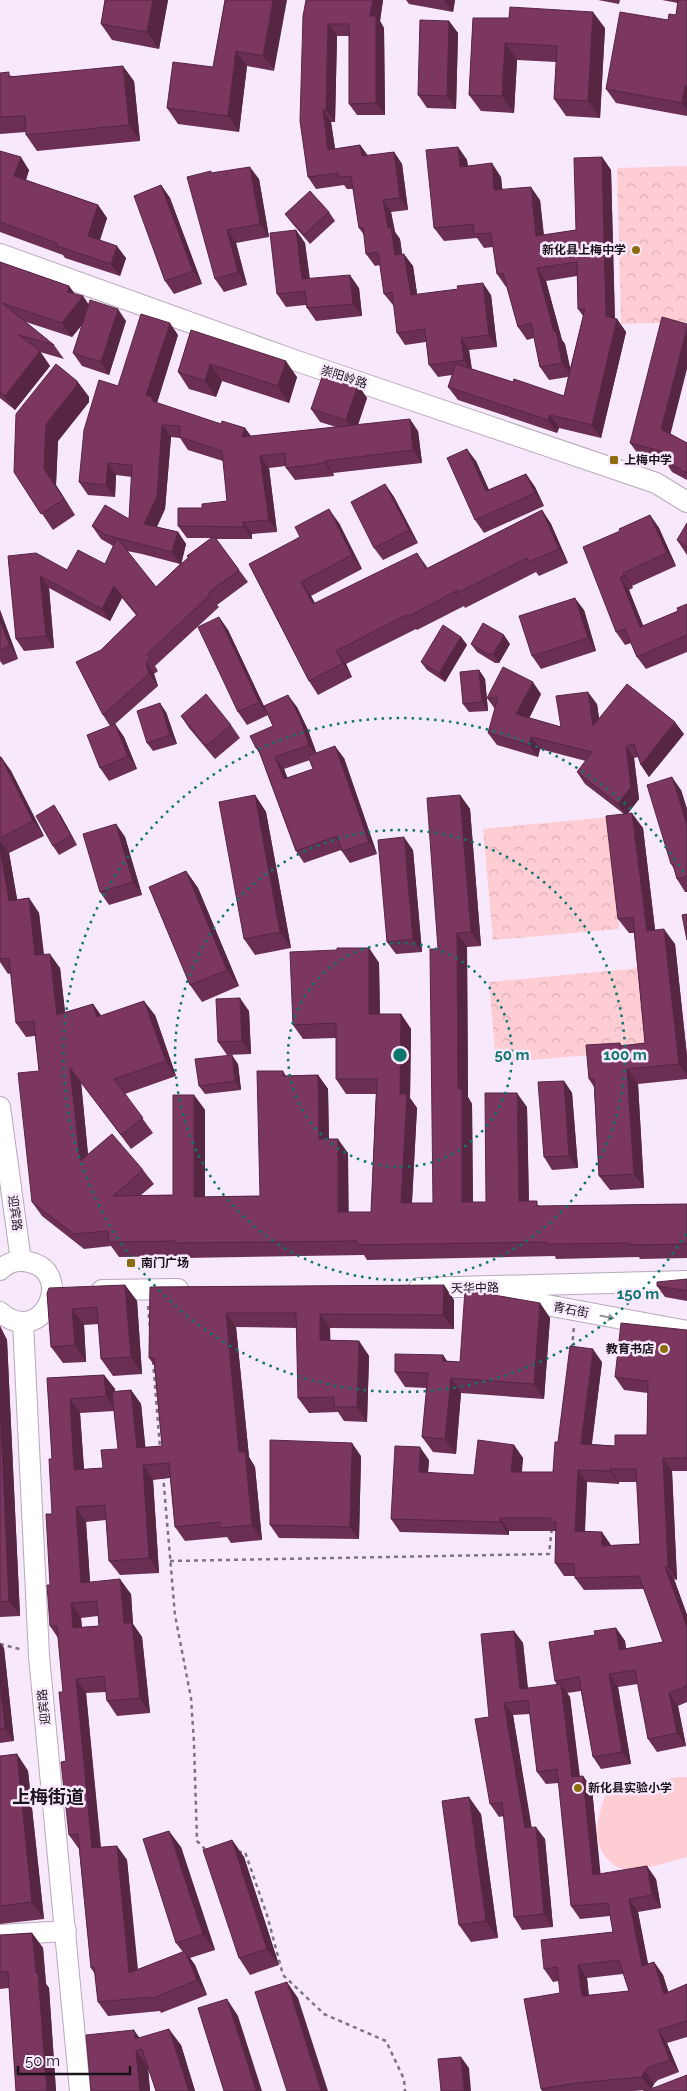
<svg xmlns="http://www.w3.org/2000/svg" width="687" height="2091" font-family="Raleway,'Noto Sans SC',sans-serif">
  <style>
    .park { fill: url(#park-crowns) }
    .pitch { fill: #fecdd3 }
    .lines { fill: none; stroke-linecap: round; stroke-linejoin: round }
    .minor-casing { stroke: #b7a9ba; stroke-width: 22 }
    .path { stroke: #7e7480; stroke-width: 2.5; stroke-dasharray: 4 4; stroke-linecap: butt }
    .minor { stroke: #fff; stroke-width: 20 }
    .wall { fill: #6a2f53; fill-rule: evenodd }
    .shaded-wall { fill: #562643 }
    .building { fill: #7b3760; stroke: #562643; fill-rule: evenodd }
    .oneway { fill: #979598 }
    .ring { fill: none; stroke: #0f766e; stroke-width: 2.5; stroke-dasharray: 2.5 5 }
    .poi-dot { fill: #8d6c0f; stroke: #f7e8fb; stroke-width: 2 }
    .labels { text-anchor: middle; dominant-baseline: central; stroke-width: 5; stroke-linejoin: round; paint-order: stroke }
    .poi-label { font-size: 12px; font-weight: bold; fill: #181319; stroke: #f7e8fb; text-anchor: start }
    .street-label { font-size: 12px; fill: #181319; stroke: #f7e8fb }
    .district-label { font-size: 18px; font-weight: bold; fill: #181319; stroke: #f7e8fb }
    .centre { fill: #0f766e; stroke: #f7e8fb; stroke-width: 2.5 }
    .ring-label { font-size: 15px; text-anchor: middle; font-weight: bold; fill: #0f766e; stroke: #f7e8fb; stroke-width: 5; stroke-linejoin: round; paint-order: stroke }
  </style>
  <defs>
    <pattern id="park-crowns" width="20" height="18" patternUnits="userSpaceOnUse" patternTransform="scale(1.25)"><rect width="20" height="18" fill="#fecdd3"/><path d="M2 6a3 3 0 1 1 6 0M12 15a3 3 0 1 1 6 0" fill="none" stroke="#d9afb5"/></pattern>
  </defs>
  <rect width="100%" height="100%" fill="#f7e8fb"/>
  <path class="park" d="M 687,166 L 687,322 L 621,324 L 617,168 Z
    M 609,817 L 619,929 L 493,940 L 483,829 Z
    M 641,968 L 648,1050 L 496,1063 L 489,982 Z"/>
  <path class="pitch" d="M 677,1777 L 687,1777 L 687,1857 C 671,1861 634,1874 618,1868 C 616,1867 614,1865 612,1863 C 590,1846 597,1818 605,1796 L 617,1790 Z"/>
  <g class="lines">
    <g class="minor-casing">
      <path id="minor" d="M 0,254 L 297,361 L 656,483 L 687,502
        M 0,1107 L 21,1261
        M 0,1270 C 7,1263 18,1259 29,1262 C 76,1272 43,1349 0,1312
        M 419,1288 L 687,1281
        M 102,1290 L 178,1289
        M 514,1299 L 687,1331
        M 23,1322 L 39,1656 L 80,2091
        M 0,1935 L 66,1931"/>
    </g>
    <path class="path" d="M 148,1306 L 150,1328
      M 572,1348 L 574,1326
      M 153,1361 L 160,1448
      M 163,1475 L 175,1615 L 191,1698 L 194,1743 L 197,1841 L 207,1851
      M 170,1561 L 549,1554 L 552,1527
      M 0,1644 L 23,1650
      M 238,1852 L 245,1852 L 267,1915 L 283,1975 L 324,2014 L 386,2041 L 404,2079 L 405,2091"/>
    <use href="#minor" class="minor"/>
  </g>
  <path class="wall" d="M 105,0 L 168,0 L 159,49 L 112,40 L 101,24 Z
    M 225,0 L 274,71 L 247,66 L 239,132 L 178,124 L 167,108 L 213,67 Z
    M 306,0 L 383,0 L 380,21 L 384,28 L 385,115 L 357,115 L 349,104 L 349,36 L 337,36 L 335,122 L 331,122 L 335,149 L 360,145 L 368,156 L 394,152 L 402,164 L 408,210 L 391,212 L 395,232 L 400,239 L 402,254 L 413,266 L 417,294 L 491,295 L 497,347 L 469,350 L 472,369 L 513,382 L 564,396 L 568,377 L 549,380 L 540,367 L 534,338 L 527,340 L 518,327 L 507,287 L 506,287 L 497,274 L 493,247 L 484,248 L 477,238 L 444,241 L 434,228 L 458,147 L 467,160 L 468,166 L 501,177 L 502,190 L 540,200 L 544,235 L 576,230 L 602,157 L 611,170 L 615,319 L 617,319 L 626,332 L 601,438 L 559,428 L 557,433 L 458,400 L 448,387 L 452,375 L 438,377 L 429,365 L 426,342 L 405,345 L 397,333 L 394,305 L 393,305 L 384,294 L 380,265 L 375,266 L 366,254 L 364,235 L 359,228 L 353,189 L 347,189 L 344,185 L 316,189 L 308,177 ZM 577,276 L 578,309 L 583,316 L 570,369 L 565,344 L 562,340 L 546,281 Z
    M 406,0 L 455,0 L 453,12 L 409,4 Z
    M 598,0 L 620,0 L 619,4 Z
    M 662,0 L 687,0 L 687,116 L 616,103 L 606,89 L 668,20 L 676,15 L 678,3 Z
    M 473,18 L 605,28 L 600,118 L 566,116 L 554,99 L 556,62 L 517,60 L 514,113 L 481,111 L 469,95 Z
    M 449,21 L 458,33 L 456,109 L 427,108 L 418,95 Z
    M 0,73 L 12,76 L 134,81 L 140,141 L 37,151 L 26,135 L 26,132 L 0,134 Z
    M 0,151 L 29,170 L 26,180 L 98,205 L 107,218 L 100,240 L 126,258 L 120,276 L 65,258 L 63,255 L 0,232 Z
    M 212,173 L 259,179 L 269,237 L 236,243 L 247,285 L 224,292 L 215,279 Z
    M 161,185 L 170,198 L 202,284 L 174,294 L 165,281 Z
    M 329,212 L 335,221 L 310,244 L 291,222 L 285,214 Z
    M 296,230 L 305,243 L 310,279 L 359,288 L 362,316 L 316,321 L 307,308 L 306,305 L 286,307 L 277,294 Z
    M 0,262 L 69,286 L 75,294 L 83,296 L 88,304 L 126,321 L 109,375 L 82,366 L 73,353 L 82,325 L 72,337 L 26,322 L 54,345 L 64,359 L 40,352 L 50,366 L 15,410 L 0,398 Z
    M 191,330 L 297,377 L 289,403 L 222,381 L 216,397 L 189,389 L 178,372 Z
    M 178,335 L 157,403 L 221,424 L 245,428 L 251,436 L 336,427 L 320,422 L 311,409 L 358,385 L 367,398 L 358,425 L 418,431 L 422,463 L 333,473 L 334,476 L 295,480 L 286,468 L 286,466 L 269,468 L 277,532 L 252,534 L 252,539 L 216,539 L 248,582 L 217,605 L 219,607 L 155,666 L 158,671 L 154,674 L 158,686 L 115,724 L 124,737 L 137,769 L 109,781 L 100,768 L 110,726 L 103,715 L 101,650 L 136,615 L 122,598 L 110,621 L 49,588 L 54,648 L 24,651 L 16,639 L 8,556 L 67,570 L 105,564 L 113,546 L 101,539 L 92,526 L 129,519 L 132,477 L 116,475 L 115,497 L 88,495 L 79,482 L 118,386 ZM 171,437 L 180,438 L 188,450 L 223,461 L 227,501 L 202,508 L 178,526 L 187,538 L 211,538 L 187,556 L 188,558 L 181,564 L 186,544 L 178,532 L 157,527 L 165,509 ZM 127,551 L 142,554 L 180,564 L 156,587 Z
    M 77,381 L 89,397 L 89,402 L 58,441 L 56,485 L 75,515 L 53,530 L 14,472 Z
    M 671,434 L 687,443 L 687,480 L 672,472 L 665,461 L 638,454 L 630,443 Z
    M 476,461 L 489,490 L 526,474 L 535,487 L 544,506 L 484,533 L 475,520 Z
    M 385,484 L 394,497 L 418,543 L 383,560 L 374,548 Z
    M 542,510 L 551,524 L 568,563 L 539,576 L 536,572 L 465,608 L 464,606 L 417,630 L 416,629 L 346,664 L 352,677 L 318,695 L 309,681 L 249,564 L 339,523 L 362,569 L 311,596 L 315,603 L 428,568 Z
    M 650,515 L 659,528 L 676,566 L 632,586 L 633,588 L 629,590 L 643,626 L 678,611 L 687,604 L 687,652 L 646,669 L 637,657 L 631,643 L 625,645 L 616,632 L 620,531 Z
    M 687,523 L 687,555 L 677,540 Z
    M 0,610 L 18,659 L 3,665 L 0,661 Z
    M 584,610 L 596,651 L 541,669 L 532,656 Z
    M 219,617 L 228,630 L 264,706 L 297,707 L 308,730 L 316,753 L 344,758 L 377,854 L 350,863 L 341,850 L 304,863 L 296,851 L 260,754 L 256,748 L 273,726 L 268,715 L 247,725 L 238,712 ZM 310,760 L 313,769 L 287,778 L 284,769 Z
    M 461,637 L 467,645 L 445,682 L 427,670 L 421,662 Z
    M 471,644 L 510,644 L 499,663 L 495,663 L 477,652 Z
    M 479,670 L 485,679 L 488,711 L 469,712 L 463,704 Z
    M 541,694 L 529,718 L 561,727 L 597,704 L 599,719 L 684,734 L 649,777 L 641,765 L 638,757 L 634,758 L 639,799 L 628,813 L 643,828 L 655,930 L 675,944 L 687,1056 L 687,1079 L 638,1084 L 644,1188 L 610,1190 L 599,1176 L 594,1087 L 589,1079 L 620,1043 L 622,1046 L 645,1043 L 634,933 L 629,933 L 618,919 L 624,814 L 585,784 L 577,772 L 586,761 L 540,749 L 538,757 L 497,745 L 488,733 L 495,709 L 487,698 Z
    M 166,712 L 177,744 L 153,751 L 147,743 Z
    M 181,716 L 231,725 L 240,738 L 215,759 L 189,728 Z
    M 0,757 L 1,757 L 11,771 L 44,836 L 9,853 L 17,900 L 29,898 L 39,913 L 44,954 L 60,968 L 65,1012 L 93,1004 L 101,1016 L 155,1015 L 176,1076 L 125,1094 L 153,1133 L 131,1149 L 81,1082 L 88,1154 L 143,1170 L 154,1184 L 140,1196 L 173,1195 L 194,1095 L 205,1110 L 205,1197 L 260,1196 L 283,1071 L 286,1076 L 318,1075 L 328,1089 L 329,1139 L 348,1153 L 348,1212 L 371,1212 L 376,1094 L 346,1094 L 336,1079 L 336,1038 L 303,1039 L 293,1025 L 337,950 L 369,948 L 379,963 L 380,1014 L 401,1014 L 411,1029 L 410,1098 L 417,1108 L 412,1203 L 433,1203 L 438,949 L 460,795 L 470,809 L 481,946 L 467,947 L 468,1097 L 472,1104 L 473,1202 L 486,1202 L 527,1107 L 529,1201 L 540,1206 L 687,1204 L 687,1258 L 640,1259 L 639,1257 L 556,1259 L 555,1256 L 367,1260 L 364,1255 L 185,1258 L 184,1256 L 119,1257 L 111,1246 L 84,1249 L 42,1216 L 32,1202 L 39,1071 L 35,1036 L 26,1037 L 16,1023 L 11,973 L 8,974 L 0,962 Z
    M 681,790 L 687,809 L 687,892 L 685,892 L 677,879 L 674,869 L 671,864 Z
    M 255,795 L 266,812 L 291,948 L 255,955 L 244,939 Z
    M 60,814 L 77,845 L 59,855 L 53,846 Z
    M 116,824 L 125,837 L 142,895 L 109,905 L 100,892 Z
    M 413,850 L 422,952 L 396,954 L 387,942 Z
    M 186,871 L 198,888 L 239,986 L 202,1002 L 190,985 Z
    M 249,1011 L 251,1054 L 227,1055 L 218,1042 Z
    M 238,1064 L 241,1090 L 205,1094 L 199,1086 Z
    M 564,1081 L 572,1093 L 578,1168 L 552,1170 L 544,1157 Z
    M 687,1279 L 687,1301 L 665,1297 L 657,1286 Z
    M 125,1285 L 137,1301 L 142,1374 L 113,1376 L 101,1359 L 99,1324 L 84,1325 L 86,1362 L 63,1363 L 51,1347 L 47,1293 Z
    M 444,1285 L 454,1300 L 454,1329 L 330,1328 L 330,1340 L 359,1341 L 369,1356 L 367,1422 L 344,1421 L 338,1412 L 309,1413 L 298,1398 L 297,1328 L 236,1327 L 249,1457 L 255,1467 L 262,1540 L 231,1543 L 227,1537 L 185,1541 L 175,1527 L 170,1478 L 153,1480 L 159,1573 L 120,1575 L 109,1561 L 106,1520 L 86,1522 L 90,1582 L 131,1594 L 133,1624 L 142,1637 L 150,1713 L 117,1716 L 107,1701 L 106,1692 L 86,1693 L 101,1847 L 117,1846 L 127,1860 L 138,1969 L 183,1952 L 176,1943 L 181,1847 L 215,1950 L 190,1958 L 195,1965 L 207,1995 L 161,2013 L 160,2011 L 108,2016 L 98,2002 L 95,1974 L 91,1968 L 79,1849 L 69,1835 L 63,1692 L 58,1638 L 50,1626 L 52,1514 L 52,1459 L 47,1378 L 104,1375 L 115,1389 L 115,1391 L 131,1390 L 141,1404 L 145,1447 L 162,1446 L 154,1365 L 149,1358 L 150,1287 ZM 114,1411 L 118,1449 L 103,1468 L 84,1469 L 80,1413 ZM 98,1616 L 99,1626 L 82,1627 L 81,1618 Z
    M 540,1303 L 550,1318 L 544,1399 L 461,1393 L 456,1454 L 433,1452 L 422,1437 L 427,1388 L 405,1387 L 395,1372 L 443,1355 L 447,1361 L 460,1362 Z
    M 0,1326 L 7,1340 L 20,1616 L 0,1617 Z
    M 687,1330 L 687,1471 L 672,1471 L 677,1580 L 674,1579 L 687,1615 L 687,1702 L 678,1706 L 686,1746 L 657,1752 L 648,1739 L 638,1684 L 618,1687 L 631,1764 L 601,1769 L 593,1757 L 581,1691 L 567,1693 L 570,1697 L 580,1777 L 583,1776 L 592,1789 L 600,1874 L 656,1879 L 661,1908 L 638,1912 L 648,1964 L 654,1962 L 663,1975 L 668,1992 L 687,1984 L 687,2037 L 667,2043 L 679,2072 L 658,2080 L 654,2084 L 652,2088 L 647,2090 L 634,2091 L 542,2091 L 541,2089 L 560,1993 L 559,1981 L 553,1982 L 544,1969 L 613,1932 L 610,1916 L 580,1919 L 571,1906 L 559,1783 L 546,1784 L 537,1772 L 530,1714 L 513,1715 L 531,1827 L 545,1839 L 553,1927 L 522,1930 L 514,1917 L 504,1816 L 499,1817 L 490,1804 L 489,1717 L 514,1631 L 523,1643 L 528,1688 L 557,1685 L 555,1681 L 595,1635 L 616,1628 L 625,1641 L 626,1649 L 663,1642 L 644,1589 L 584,1590 L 575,1578 L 575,1576 L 564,1576 L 555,1563 L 556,1531 L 509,1531 L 509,1535 L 400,1532 L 391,1519 L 429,1460 L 428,1473 L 474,1475 L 514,1445 L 523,1458 L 522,1472 L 553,1472 L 558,1442 L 602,1362 L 592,1444 L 615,1446 L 647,1435 L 648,1393 L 624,1390 L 615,1377 ZM 587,1482 L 619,1484 L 619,1482 L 637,1482 L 640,1544 L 611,1545 L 585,1532 ZM 623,1974 L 629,1991 L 589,1995 L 587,1978 Z
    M 361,1456 L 359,1539 L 279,1538 L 270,1525 Z
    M 0,1643 L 4,1648 L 14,1741 L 0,1743 Z
    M 17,1754 L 28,1771 L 44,1919 L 0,1924 L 0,1756 Z
    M 481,1814 L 498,1938 L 471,1942 L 459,1925 Z
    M 232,1840 L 244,1857 L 279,1965 L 250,1975 L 239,1958 Z
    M 32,1933 L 43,1948 L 46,1984 L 49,1988 L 56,2091 L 16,2091 L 9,1988 L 0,1989 L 0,1935 Z
    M 140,2038 L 181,2045 L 195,2091 L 156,2091 L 148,2068 L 150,2091 L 91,2091 Z"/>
  <path class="shaded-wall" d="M 153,0 L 168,0 L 159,49 L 147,32 Z
    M 273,0 L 287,0 L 274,71 L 263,56 Z
    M 373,0 L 383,0 L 380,21 L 384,28 L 385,115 L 376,103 L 370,16 Z
    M 444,0 L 455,0 L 453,12 Z
    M 593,12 L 605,28 L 600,118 L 588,101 Z
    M 449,21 L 458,33 L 456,109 L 447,96 Z
    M 328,24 L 337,36 L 335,122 L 326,110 Z
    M 505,43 L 517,60 L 514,113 L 502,96 Z
    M 236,51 L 247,66 L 239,132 L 228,116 Z
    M 123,66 L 134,81 L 140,141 L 129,125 Z
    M 685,86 L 687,88 L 687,110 L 682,103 Z
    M 323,110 L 331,122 L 337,161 L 328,150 Z
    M 360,145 L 369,157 L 362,156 Z
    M 458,147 L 467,160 L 469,180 L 460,167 Z
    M 394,152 L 402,164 L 408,210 L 400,198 Z
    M 21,157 L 29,170 L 23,189 L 14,176 Z
    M 602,157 L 611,170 L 615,328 L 617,319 L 626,332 L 601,438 L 592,425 L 606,316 Z
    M 492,163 L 501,177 L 504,204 L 494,190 Z
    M 250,167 L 259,179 L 269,237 L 260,224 Z
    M 161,185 L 170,198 L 202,284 L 193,271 Z
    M 531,187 L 540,200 L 545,249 L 536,236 Z
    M 383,200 L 391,212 L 395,232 L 400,239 L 404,267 L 395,255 L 388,228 Z
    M 98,205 L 107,218 L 97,249 L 88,236 Z
    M 227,230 L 236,243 L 247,285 L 238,272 Z
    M 296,230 L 305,243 L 311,292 L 302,279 Z
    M 117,246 L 126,258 L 120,276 L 111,264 Z
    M 404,254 L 413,266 L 419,307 L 411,295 Z
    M 537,268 L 546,281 L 562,340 L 565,344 L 572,376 L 562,363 Z
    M 350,275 L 359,288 L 362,316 L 353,304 Z
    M 483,283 L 491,295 L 497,347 L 489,335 Z
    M 69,286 L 79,300 L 83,296 L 93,311 L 72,337 L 62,323 L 68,292 Z
    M 118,309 L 126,321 L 109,375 L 101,362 Z
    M 170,323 L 178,335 L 157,403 L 162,410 L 146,395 Z
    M 687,327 L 687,369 L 669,440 L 661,429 Z
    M 461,338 L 469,350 L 472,372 L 464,360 Z
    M 40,351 L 50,366 L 15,410 L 5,396 Z
    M 286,361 L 297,377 L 289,403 L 278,386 Z
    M 210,364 L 222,381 L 216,397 L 205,381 Z
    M 77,381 L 89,397 L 89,402 L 58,441 L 56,485 L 75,515 L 44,469 L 46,424 Z
    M 358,385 L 367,398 L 355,433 L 346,420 Z
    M 550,415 L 559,428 L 557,433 L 548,420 Z
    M 410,419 L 418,431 L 422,463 L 413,450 Z
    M 162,425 L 171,437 L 165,509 L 152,536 L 144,524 Z
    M 245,428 L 254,441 L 242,437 Z
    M 467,449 L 476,461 L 495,504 L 486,491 Z
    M 260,456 L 269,468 L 277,532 L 269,520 Z
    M 325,461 L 333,473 L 334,476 L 325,463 Z
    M 108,463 L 116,475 L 115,497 L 106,485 Z
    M 526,474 L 535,487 L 544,506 L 535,493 Z
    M 385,484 L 394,497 L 418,543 L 409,530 Z
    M 329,509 L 339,523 L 362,569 L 352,555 Z
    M 542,510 L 551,524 L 568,563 L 559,549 Z
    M 650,515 L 659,528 L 676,566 L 667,553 Z
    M 243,522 L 252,534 L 252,539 L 244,527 Z
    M 178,532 L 186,544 L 181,565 L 172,552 Z
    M 417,553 L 427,567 L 435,583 L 426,569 Z
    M 623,573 L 632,586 L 633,588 L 624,576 Z
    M 40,576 L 49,588 L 54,648 L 46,636 Z
    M 620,577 L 629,590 L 649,640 L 640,627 Z
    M 301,582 L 311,596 L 323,618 L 313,604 Z
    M 114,586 L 122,598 L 110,621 L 102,609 Z
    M 575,598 L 584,610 L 596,651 L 588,638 Z
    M 0,610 L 18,659 L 10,646 L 0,621 Z
    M 219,617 L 228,630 L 268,715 L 259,702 Z
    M 504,635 L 510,644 L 499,663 L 493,654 Z
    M 461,637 L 467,645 L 445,682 L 439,673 Z
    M 336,651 L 346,664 L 352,677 L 343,663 Z
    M 146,662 L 154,674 L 158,686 L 149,674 Z
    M 479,670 L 485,679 L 488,711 L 482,702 Z
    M 533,682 L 541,694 L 525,727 L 516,714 Z
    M 588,692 L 597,704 L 602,738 L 593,726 Z
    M 288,695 L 297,707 L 308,730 L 318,757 L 309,745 Z
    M 160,703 L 166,712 L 177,744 L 170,735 Z
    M 675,722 L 684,734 L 649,777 L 641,765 Z
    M 115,724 L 124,737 L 137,769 L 128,756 Z
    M 531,737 L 540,749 L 538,757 L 529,745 Z
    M 335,746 L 344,758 L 377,854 L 369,842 Z
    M 626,746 L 634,758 L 639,799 L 626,816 L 618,804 Z
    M 1,757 L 11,771 L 44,836 L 33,821 Z
    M 275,757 L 284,769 L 293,791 L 284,779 Z
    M 672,777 L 681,790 L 687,809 L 687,825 Z
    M 255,795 L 266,812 L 291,948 L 280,932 Z
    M 460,795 L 470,809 L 481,946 L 471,932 Z
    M 54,805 L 60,814 L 77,845 L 71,836 Z
    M 632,813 L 643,828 L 657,946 L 647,931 Z
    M 116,824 L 125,837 L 142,895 L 133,882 Z
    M 404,837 L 413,850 L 422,952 L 413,939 Z
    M 0,841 L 9,853 L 20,915 L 9,901 L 0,848 Z
    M 186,871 L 198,888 L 239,986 L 227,970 Z
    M 29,898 L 39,913 L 45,970 L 35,955 Z
    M 664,929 L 675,944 L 687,1056 L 687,1075 L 679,1064 Z
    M 457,933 L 467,947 L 468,1097 L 472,1104 L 473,1217 L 462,1202 L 458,1089 Z
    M 369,948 L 379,963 L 380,1029 L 369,1014 Z
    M 50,954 L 60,968 L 67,1029 L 57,1015 Z
    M 240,998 L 249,1011 L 251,1054 L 242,1041 Z
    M 144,1001 L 155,1015 L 176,1076 L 166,1061 Z
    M 93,1004 L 103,1018 L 97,1017 Z
    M 401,1014 L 411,1029 L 410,1098 L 417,1108 L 411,1218 L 401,1203 L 400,1094 Z
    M 232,1055 L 238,1064 L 241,1090 L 235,1081 Z
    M 70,1068 L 81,1082 L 90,1176 L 80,1161 Z
    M 627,1069 L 638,1084 L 644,1188 L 634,1174 Z
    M 318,1075 L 328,1089 L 329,1153 L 319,1139 Z
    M 564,1081 L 572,1093 L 578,1168 L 569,1156 Z
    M 517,1093 L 527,1107 L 529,1216 L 519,1201 Z
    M 194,1095 L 205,1110 L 205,1212 L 194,1197 Z
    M 338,1139 L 348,1153 L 349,1227 L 338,1212 Z
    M 125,1285 L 137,1301 L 142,1374 L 131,1357 Z
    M 444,1285 L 454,1300 L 454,1329 L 443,1315 Z
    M 540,1303 L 550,1318 L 544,1399 L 534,1384 Z
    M 72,1309 L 84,1325 L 86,1362 L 75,1345 Z
    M 226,1313 L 236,1327 L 249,1457 L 255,1467 L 262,1540 L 252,1525 L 239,1452 Z
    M 320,1314 L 330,1328 L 331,1355 L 320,1340 Z
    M 0,1326 L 7,1340 L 20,1616 L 9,1601 L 0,1399 Z
    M 359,1341 L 369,1356 L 367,1422 L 357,1407 Z
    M 593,1349 L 602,1362 L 590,1456 L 581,1444 Z
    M 443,1355 L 453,1370 L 443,1361 Z
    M 104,1375 L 115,1389 L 116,1411 L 106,1396 Z
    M 451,1378 L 461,1393 L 456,1454 L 445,1439 Z
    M 131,1390 L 141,1404 L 147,1462 L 137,1448 Z
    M 70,1399 L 80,1413 L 85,1484 L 74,1470 Z
    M 352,1443 L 361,1456 L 359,1539 L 350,1527 Z
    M 514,1445 L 523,1458 L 520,1485 L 511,1472 Z
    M 420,1447 L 429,1460 L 427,1485 L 419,1472 Z
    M 663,1458 L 672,1471 L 677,1580 L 668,1567 Z
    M 143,1465 L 153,1480 L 159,1573 L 149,1558 Z
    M 610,1469 L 619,1482 L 619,1484 L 610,1471 Z
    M 578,1470 L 587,1482 L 584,1544 L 575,1531 Z
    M 76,1507 L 86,1522 L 91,1597 L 81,1583 Z
    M 500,1518 L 509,1531 L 509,1535 L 500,1522 Z
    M 602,1532 L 611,1545 L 602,1546 Z
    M 665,1567 L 674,1579 L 687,1615 L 687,1627 Z
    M 120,1579 L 131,1594 L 133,1624 L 142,1637 L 150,1713 L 140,1698 L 124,1623 Z
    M 71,1603 L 81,1618 L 83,1643 L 73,1628 Z
    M 616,1628 L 625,1641 L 628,1663 L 619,1650 Z
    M 514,1631 L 523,1643 L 529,1702 L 520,1689 Z
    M 0,1643 L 4,1648 L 14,1741 L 5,1728 L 0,1682 Z
    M 609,1674 L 618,1687 L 631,1764 L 622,1752 Z
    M 76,1679 L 86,1693 L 102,1863 L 92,1848 Z
    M 561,1684 L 570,1697 L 581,1790 L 572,1777 Z
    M 669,1693 L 678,1706 L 686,1746 L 677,1733 Z
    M 504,1703 L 513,1715 L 534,1841 L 525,1828 Z
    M 17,1754 L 28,1771 L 44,1919 L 32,1902 Z
    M 583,1776 L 592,1789 L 602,1888 L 593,1875 Z
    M 469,1797 L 481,1814 L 498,1938 L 486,1921 Z
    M 536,1827 L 545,1839 L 553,1927 L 544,1914 Z
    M 169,1831 L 181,1847 L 215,1950 L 203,1934 Z
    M 232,1840 L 244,1857 L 279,1965 L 267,1949 Z
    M 117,1846 L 127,1860 L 139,1988 L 129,1973 Z
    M 647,1866 L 656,1879 L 661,1908 L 652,1895 Z
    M 629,1899 L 638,1912 L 651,1979 L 642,1966 Z
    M 32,1933 L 43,1948 L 46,1984 L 49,1988 L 56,2091 L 47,2091 Z
    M 185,1951 L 195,1965 L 207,1995 L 197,1980 Z
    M 654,1962 L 663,1975 L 673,2006 L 664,1994 Z
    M 578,1965 L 587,1978 L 590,2009 L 582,1996 Z
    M 287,1982 L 298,1998 L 328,2091 L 321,2091 Z
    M 227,1999 L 238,2016 L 262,2091 L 256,2091 Z
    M 169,2029 L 181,2045 L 195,2091 L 189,2091 Z
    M 134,2030 L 146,2047 L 135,2039 Z
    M 658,2030 L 667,2043 L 679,2072 L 670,2060 Z
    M 136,2051 L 148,2067 L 150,2091 L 140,2091 Z
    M 461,2057 L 469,2068 L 471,2091 L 464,2091 Z
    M 645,2071 L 654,2084 L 651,2089 L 642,2077 Z"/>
  <path class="building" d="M 105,0 L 153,0 L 147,32 L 101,24 Z
    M 225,0 L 273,0 L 263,56 L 236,51 L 228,116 L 167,108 L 173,62 L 213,67 Z
    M 306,0 L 373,0 L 370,16 L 376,16 L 376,103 L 349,104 L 349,24 L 328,24 L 326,110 L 323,110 L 328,150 L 360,145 L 362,156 L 394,152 L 400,198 L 383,200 L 388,228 L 391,227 L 395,255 L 404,254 L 411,295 L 458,289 L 457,286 L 483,283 L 489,335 L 461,338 L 464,360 L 429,365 L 425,329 L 397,333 L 392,292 L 384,294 L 378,252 L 366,254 L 363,227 L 359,228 L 351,176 L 339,177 L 338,173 L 308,177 L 300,121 L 303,16 Z
    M 678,0 L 687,0 L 687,86 L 685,86 L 682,103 L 606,89 L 620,12 L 668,20 L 669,14 L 676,15 Z
    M 510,7 L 593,12 L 588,101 L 554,99 L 557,46 L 505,43 L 502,96 L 469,95 L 473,18 L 509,18 Z
    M 420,20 L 449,21 L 447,96 L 418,95 Z
    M 123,66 L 129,125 L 26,135 L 25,116 L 0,117 L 0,73 L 9,72 L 9,77 Z
    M 458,147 L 460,167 L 492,163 L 494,190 L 531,187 L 536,236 L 576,230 L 574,158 L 602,157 L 606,316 L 617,319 L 592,425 L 550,415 L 548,420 L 448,387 L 456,364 L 513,382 L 514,379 L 564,396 L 585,309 L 578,309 L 577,262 L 537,268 L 554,332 L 556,331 L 562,363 L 540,367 L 531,323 L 518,327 L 503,273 L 497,274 L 491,233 L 474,234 L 473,224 L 434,228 L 426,150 Z
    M 0,151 L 21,157 L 14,176 L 98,205 L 88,236 L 117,246 L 111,264 L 57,246 L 57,243 L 0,222 Z
    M 250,167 L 260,224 L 227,230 L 238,272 L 215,279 L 187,177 L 211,171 L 211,173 Z
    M 161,185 L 193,271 L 165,281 L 134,196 Z
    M 310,191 L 329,212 L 304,235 L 285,214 Z
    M 296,230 L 302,279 L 350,275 L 353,304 L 307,308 L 305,291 L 277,294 L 270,233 Z
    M 0,262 L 69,286 L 68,292 L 83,296 L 62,323 L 2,303 L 54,345 L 19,335 L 40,351 L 5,396 L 0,392 Z
    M 90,300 L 118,309 L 101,362 L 73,353 Z
    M 141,314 L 170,323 L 146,395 L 153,398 L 152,401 L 221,424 L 222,421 L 245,428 L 242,437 L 410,419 L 413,450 L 325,461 L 325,463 L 286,468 L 285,453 L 260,456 L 269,520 L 243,522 L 244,527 L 178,526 L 178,508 L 202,508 L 202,504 L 227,501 L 222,451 L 180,437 L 180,426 L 162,425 L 157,497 L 144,524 L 178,532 L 172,552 L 117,538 L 156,587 L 189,557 L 187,556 L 214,536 L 239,570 L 208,593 L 210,595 L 147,654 L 150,658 L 146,662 L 149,674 L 103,715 L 76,662 L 101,650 L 137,615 L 114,586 L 102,609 L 40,576 L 46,636 L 16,639 L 8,556 L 36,553 L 67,570 L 78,550 L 105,564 L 117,538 L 106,535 L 92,526 L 105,505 L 129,519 L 132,465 L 108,463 L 106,485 L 79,482 L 84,430 L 99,380 L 118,386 Z
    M 662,317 L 687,324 L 687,327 L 661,429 L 687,443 L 687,473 L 665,461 L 669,453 L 630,443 Z
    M 191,330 L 286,361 L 278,386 L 210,364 L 205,381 L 178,372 Z
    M 56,364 L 77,381 L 77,385 L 46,424 L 44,469 L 64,499 L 41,514 L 14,472 L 16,414 Z
    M 323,374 L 358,385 L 346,420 L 311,409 Z
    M 467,449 L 486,491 L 526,474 L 535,493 L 475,520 L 447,458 Z
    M 385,484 L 409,530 L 374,548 L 351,502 Z
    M 329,509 L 352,555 L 301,582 L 313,604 L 417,553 L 426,569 L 542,510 L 559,549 L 529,562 L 527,558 L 455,594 L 458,590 L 407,617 L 406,615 L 336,651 L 343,663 L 309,681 L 249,564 L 300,537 L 295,527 Z
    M 650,515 L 667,553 L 623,573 L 624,576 L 620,577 L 640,627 L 678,611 L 677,608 L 687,604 L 687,635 L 637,657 L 625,629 L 616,632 L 583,547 L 620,531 L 619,529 Z
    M 687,523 L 687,547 L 677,540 Z
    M 575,598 L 588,638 L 532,656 L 519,616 Z
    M 219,617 L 259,702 L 238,712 L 198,627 Z
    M 0,621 L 10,646 L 0,650 Z
    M 483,623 L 504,635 L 493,654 L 488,654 L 471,644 Z
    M 443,625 L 461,637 L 439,673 L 421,662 Z
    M 503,667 L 533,682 L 516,714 L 561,727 L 556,696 L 588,692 L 593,726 L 627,684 L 675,722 L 641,765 L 634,744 L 626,746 L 631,787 L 618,804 L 577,772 L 592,752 L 531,737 L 529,745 L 488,733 L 498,697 L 487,698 Z
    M 479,670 L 482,702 L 463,704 L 460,672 Z
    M 206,694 L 231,725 L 206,746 L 181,716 Z
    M 288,695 L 300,718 L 309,745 L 275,757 L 284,779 L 313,769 L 308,756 L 335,746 L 369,842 L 342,851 L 337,836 L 296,851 L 258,748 L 256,748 L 250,736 L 273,726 L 264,706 Z
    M 160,703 L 170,735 L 147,743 L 137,711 Z
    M 115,724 L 128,756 L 100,768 L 87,735 Z
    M 0,757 L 1,757 L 33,821 L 0,838 Z
    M 672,777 L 687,825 L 687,876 L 677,879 L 673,864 L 671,864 L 647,785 Z
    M 255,795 L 280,932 L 244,939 L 219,802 Z
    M 460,795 L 471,932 L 457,933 L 458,1089 L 462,1089 L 462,1202 L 486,1202 L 485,1093 L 517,1093 L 519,1201 L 537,1201 L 537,1206 L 687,1204 L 687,1244 L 630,1245 L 630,1243 L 546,1244 L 546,1242 L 357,1245 L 357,1241 L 175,1243 L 175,1241 L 109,1242 L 108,1231 L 74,1234 L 32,1202 L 18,1073 L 39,1071 L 34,1021 L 16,1023 L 9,958 L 0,959 L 0,848 L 9,901 L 29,898 L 35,955 L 50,954 L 57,1015 L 93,1004 L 97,1017 L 144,1001 L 166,1061 L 114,1079 L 143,1118 L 121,1135 L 70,1068 L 80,1161 L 112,1134 L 143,1170 L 113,1196 L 173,1195 L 173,1095 L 194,1095 L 194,1197 L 260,1196 L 257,1071 L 283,1071 L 283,1076 L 318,1075 L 319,1139 L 338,1139 L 338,1212 L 371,1212 L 377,1079 L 336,1079 L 336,1023 L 293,1025 L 290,952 L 337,950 L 337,948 L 369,948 L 369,1014 L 401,1014 L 400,1094 L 407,1094 L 401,1203 L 433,1203 L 430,949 L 438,949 L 427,798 Z
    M 54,805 L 71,836 L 53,846 L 36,816 Z
    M 632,813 L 647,931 L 664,929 L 679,1064 L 627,1069 L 634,1174 L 599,1176 L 594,1079 L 589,1079 L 586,1045 L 620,1043 L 620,1046 L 645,1043 L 633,917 L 618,919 L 606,816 Z
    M 116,824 L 133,882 L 100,892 L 83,834 Z
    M 404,837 L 413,939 L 387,942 L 378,840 Z
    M 186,871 L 227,970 L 190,985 L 149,887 Z
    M 687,914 L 687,940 L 682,915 Z
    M 240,998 L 242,1041 L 218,1042 L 216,999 Z
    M 232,1055 L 235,1081 L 199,1086 L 195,1059 Z
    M 564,1081 L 569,1156 L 544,1157 L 538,1082 Z
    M 687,1279 L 687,1291 L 657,1286 L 657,1282 Z
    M 125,1285 L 131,1357 L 101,1359 L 97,1307 L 72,1309 L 75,1345 L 51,1347 L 47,1293 L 49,1288 Z
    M 444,1285 L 443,1315 L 320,1314 L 320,1340 L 359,1341 L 357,1407 L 334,1407 L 334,1397 L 298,1398 L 296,1313 L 226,1313 L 239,1452 L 245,1452 L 252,1525 L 220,1528 L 220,1522 L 175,1527 L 169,1463 L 143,1465 L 149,1558 L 109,1561 L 105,1505 L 76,1507 L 81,1583 L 120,1579 L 124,1623 L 132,1623 L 140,1698 L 107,1701 L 104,1676 L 76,1679 L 92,1848 L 117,1846 L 129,1973 L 185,1951 L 197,1980 L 151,1999 L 150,1997 L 98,2002 L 94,1967 L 91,1968 L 78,1834 L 69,1835 L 61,1762 L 66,1761 L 59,1692 L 63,1692 L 57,1626 L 50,1626 L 47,1585 L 50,1585 L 46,1514 L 52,1514 L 49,1459 L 52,1459 L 47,1378 L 104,1375 L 106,1396 L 70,1399 L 74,1470 L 103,1468 L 101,1450 L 118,1449 L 112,1392 L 131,1390 L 137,1448 L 162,1446 L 154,1358 L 149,1358 L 150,1287 ZM 97,1601 L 99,1626 L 73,1628 L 71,1603 Z
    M 465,1290 L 540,1303 L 534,1384 L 451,1378 L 445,1439 L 422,1437 L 428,1373 L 395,1372 L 395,1354 L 443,1355 L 443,1361 L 460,1362 Z
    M 621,1323 L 687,1330 L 687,1458 L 663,1458 L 668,1567 L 665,1567 L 687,1627 L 687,1686 L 669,1693 L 677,1733 L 648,1739 L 635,1670 L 609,1674 L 622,1752 L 593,1757 L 579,1677 L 555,1681 L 549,1642 L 595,1635 L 594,1631 L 616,1628 L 619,1650 L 663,1642 L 639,1576 L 575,1578 L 574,1564 L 555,1563 L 556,1522 L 551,1522 L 551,1518 L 500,1518 L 500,1522 L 391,1519 L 395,1446 L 420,1447 L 419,1472 L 474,1475 L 478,1440 L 514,1445 L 511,1472 L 553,1472 L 555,1442 L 558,1442 L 570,1346 L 593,1349 L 581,1444 L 615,1446 L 615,1435 L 647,1435 L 648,1381 L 615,1377 ZM 610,1469 L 636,1469 L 640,1544 L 602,1546 L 602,1532 L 575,1531 L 578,1470 L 610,1471 Z
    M 0,1399 L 9,1601 L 0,1602 Z
    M 270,1440 L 352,1443 L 350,1527 L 270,1525 Z
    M 514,1631 L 520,1689 L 561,1684 L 572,1777 L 583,1776 L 593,1875 L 647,1866 L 652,1895 L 629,1899 L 642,1966 L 654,1962 L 664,1994 L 687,1984 L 687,2023 L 686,2021 L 658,2030 L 670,2060 L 649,2067 L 645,2071 L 642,2077 L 576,2083 L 541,2089 L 524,1999 L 560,1993 L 557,1967 L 544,1969 L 541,1940 L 613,1932 L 608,1903 L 571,1906 L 557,1769 L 537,1772 L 528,1700 L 504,1703 L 525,1828 L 536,1827 L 544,1914 L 514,1917 L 502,1802 L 490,1804 L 475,1719 L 489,1717 L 481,1634 ZM 619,1960 L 629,1991 L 582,1996 L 578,1965 Z
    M 0,1682 L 5,1728 L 0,1729 Z
    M 17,1754 L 32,1902 L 0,1906 L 0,1756 Z
    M 469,1797 L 486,1921 L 459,1925 L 442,1801 Z
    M 169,1831 L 203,1934 L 176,1943 L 143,1839 Z
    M 232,1840 L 267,1949 L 239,1958 L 203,1850 Z
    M 32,1933 L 36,1973 L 38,1973 L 47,2091 L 16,2091 L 8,1972 L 0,1972 L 0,1935 Z
    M 287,1982 L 321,2091 L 287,2091 L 255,1992 Z
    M 227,1999 L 256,2091 L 224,2091 L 198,2008 Z
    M 169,2029 L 189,2091 L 156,2091 L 142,2049 L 136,2051 L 140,2091 L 91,2091 L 86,2035 L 134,2030 L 135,2039 Z
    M 461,2057 L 464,2091 L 441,2091 L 438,2059 Z
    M 687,2075 L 687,2091 L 643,2091 L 656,2087 Z"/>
  <defs><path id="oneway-solid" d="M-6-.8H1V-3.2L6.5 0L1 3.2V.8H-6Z" transform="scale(1.25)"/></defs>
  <use class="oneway" href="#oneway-solid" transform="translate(607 1317) rotate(11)"/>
  <g class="ring">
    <circle cx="400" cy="1055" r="112"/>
    <circle cx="400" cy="1055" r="225"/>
    <path d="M686 1234A337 337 0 1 1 686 876"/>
  </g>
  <g class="poi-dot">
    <circle cx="636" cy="250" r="5"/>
    <rect x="609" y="455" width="10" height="10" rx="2.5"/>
    <rect x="126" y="1258" width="10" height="10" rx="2.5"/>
    <circle cx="664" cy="1349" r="5"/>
    <circle cx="578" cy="1788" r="5"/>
  </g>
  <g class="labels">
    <g class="poi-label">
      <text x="626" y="250" text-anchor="end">新化县上梅中学</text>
      <text x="624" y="460">上梅中学</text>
      <text x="141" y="1263">南门广场</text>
      <text x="654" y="1349" text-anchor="end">教育书店</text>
      <text x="588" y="1788">新化县实验小学</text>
    </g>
    <g class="street-label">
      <text transform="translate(344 377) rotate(18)">崇阳岭路</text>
      <text transform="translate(15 1213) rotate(82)">迎宾路</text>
      <text transform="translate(475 1288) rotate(-1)">天华中路</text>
      <text transform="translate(571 1310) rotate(11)">青石街</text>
      <text transform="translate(44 1707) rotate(-96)">迎宾路</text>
    </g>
    <g class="district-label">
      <text x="48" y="1796">上梅街道</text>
    </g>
  </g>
  <circle cx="400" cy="1055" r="8" class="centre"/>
  <g class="ring-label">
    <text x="512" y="1060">50 m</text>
    <text x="625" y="1060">100 m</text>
    <text x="638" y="1299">150 m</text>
  </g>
  <path d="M18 2066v8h112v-8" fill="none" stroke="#181319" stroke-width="2.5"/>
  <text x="25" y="2066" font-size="15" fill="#181319" stroke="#f7e8fb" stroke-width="4" paint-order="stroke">50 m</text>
</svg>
